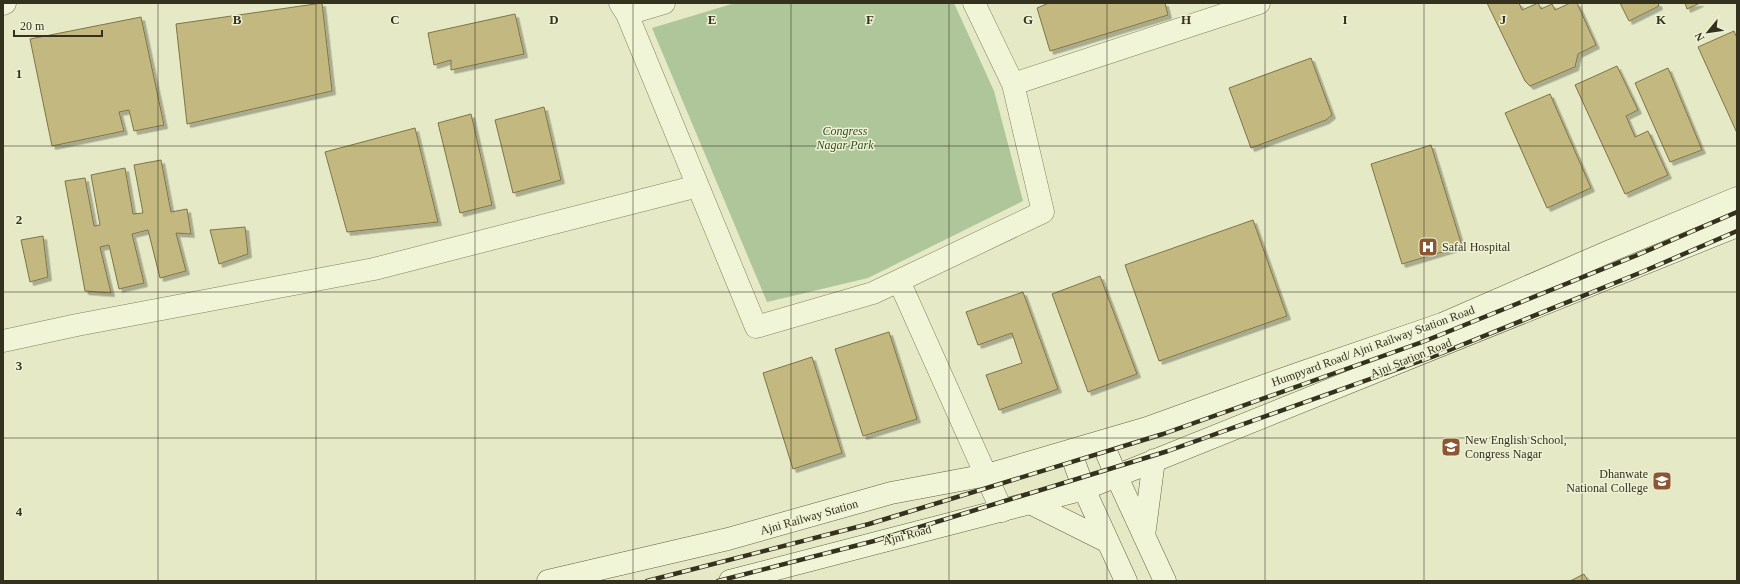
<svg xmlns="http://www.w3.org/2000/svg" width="1740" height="584" font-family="Georgia,serif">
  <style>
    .green { fill: #aec69a }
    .building { fill: #c3b87f; stroke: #7f7445; filter: url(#shadow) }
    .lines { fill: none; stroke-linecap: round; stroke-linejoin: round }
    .minor-casing { stroke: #82805d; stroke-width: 23 }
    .secondary-casing { stroke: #646140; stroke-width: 23 }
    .minor { stroke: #f1f5d7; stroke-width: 22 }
    .secondary { stroke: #f1f5d7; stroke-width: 22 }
    .rail-casing { stroke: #34321f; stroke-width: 4.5 }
    .rail { stroke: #eef1d4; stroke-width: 3; stroke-dasharray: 9; stroke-linecap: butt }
    .grid { fill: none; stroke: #34321f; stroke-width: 1; stroke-opacity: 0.55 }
    .labels { text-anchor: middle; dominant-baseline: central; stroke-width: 3; stroke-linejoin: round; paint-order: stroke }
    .park-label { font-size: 12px; font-style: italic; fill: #354e28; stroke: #eef1d4 }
    .poi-label { font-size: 12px; fill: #34321f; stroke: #eef1d4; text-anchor: start }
    .street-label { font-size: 12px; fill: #34321f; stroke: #eef1d4 }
    .grid-label { font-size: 13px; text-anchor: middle; font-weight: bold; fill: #34321f; stroke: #eef1d4; stroke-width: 3; stroke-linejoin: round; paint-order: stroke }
  </style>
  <defs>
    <filter id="shadow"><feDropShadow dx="3.5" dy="3.5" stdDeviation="0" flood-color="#0004"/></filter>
  </defs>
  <rect width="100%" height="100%" fill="#e5e9c5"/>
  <path class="green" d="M 735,3 L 954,3 L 994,91 L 1023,201 L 868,278 L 767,302 L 652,28 Z"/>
  <path class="building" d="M 322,3 L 332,91 L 187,124 L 176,24 Z
    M 1049,3 L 1165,3 L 1168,15 L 1050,51 L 1037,8 Z
    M 1487,3 L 1519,3 L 1522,10 L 1538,3 L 1541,9 L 1552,4 L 1555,10 L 1570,3 L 1577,3 L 1596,45 L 1578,54 L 1575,67 L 1530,86 L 1525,81 Z
    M 1620,3 L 1658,3 L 1659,6 L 1629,21 Z
    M 1685,3 L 1700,3 L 1687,9 Z
    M 515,14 L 524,54 L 451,70 L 451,60 L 434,65 L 428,33 Z
    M 141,17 L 164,125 L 134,131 L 129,110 L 119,112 L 124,131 L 52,146 L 30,39 Z
    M 1734,31 L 1737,38 L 1737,133 L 1698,47 Z
    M 1311,58 L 1332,115 L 1326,120 L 1251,148 L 1229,88 Z
    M 1617,66 L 1638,110 L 1626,116 L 1635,137 L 1648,131 L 1668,175 L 1625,194 L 1575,85 Z
    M 1668,68 L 1702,150 L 1670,162 L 1635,83 Z
    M 1550,94 L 1591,188 L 1547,208 L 1505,113 Z
    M 544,107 L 561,180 L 513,193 L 495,120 Z
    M 471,114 L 492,205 L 460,213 L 438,123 Z
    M 415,128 L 438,222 L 347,232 L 325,152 Z
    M 1431,145 L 1462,246 L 1402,264 L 1371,164 Z
    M 161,160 L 171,212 L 187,209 L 191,234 L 176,233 L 186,271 L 160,278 L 148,230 L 132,234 L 144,283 L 119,289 L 109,245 L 100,247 L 111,293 L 85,291 L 65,181 L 85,178 L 94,226 L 100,225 L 91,175 L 125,168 L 133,214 L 143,213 L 134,165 Z
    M 1253,220 L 1287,316 L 1159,361 L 1125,265 Z
    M 245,227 L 248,254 L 219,264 L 210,230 Z
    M 43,236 L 48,277 L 30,282 L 21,240 Z
    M 1100,276 L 1137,374 L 1088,392 L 1052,294 Z
    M 1023,292 L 1058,389 L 999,410 L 986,375 L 1022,363 L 1012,333 L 978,345 L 966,312 Z
    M 889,332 L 917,419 L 863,436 L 835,349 Z
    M 812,357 L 842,453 L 793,469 L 763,373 Z
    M 1584,574 L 1588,581 L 1570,581 Z"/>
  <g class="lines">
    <g class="minor-casing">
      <path id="minor" d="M 620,3 L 627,14 L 756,327 L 873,293 L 1043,212 L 1013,84 L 974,3
        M 3,4 L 5,3
        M 627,14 L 664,3
        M 1013,84 L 1259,3
        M 899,281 L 1002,511
        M 3,341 L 77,325 L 374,269 L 698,186"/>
    </g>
    <g class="secondary-casing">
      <path id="secondary" d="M 1102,442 L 1116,475 L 1165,581
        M 1070,451 L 1084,489 L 1126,581
        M 1030,503 L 1108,542
        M 1144,536 L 1154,460
        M 548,581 L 728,539 L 891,493 L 987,475 L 1147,428 L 1297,374 L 1442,324 L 1610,251 L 1737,198
        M 730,581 L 1084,489 L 1737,226"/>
    </g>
    <use href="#minor" class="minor"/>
    <use href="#secondary" class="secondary"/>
    <g class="rail-casing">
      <path id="rail" d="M 647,581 L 869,524 L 1163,434 L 1425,341 L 1635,256 L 1737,212
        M 718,581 L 874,541 L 1168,451 L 1432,357 L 1642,272 L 1737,231"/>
    </g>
    <use href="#rail" class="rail"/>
  </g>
  <path class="grid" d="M 158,3 L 158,581M 316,3 L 316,581M 475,3 L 475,581M 633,3 L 633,581M 791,3 L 791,581M 949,3 L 949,581M 1107,3 L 1107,581M 1265,3 L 1265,581M 1424,3 L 1424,581M 1582,3 L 1582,581M 3,146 L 1737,146M 3,292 L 1737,292M 3,438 L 1737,438"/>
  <defs>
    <g id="hospital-square" transform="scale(1)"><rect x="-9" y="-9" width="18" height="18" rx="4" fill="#8b5733" stroke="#eef1d4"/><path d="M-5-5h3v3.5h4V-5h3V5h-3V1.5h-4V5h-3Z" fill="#fff"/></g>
    <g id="school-square" transform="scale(1)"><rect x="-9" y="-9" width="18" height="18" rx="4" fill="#8b5733" stroke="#eef1d4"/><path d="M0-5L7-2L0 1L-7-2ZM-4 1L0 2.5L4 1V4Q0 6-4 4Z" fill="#fff"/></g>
    <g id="university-square" transform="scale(1)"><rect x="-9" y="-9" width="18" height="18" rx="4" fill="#8b5733" stroke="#eef1d4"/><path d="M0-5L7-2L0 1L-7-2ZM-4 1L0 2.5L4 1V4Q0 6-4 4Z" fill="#fff"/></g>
  </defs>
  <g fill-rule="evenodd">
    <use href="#hospital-square" x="1428" y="247"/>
    <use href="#school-square" x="1451" y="447"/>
    <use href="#university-square" x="1662" y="481"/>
  </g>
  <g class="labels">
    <g class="park-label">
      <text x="845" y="131">Congress<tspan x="845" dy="14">Nagar Park</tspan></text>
    </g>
    <g class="poi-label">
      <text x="1442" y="247">Safal Hospital</text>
      <text x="1465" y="440">New English School,<tspan x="1465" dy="14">Congress Nagar</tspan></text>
      <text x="1648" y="474" text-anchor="end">Dhanwate<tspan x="1648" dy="14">National College</tspan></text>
    </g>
    <g class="street-label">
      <text transform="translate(1373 346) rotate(-20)">Humpyard Road/ Ajni Railway Station Road</text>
      <text transform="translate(1411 358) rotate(-22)">Ajni Station Road</text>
      <text transform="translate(809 517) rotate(-16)">Ajni Railway Station</text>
      <text transform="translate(907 535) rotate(-15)">Ajni Road</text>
    </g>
  </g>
  <g class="grid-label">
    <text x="237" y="24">B</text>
    <text x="395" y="24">C</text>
    <text x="554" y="24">D</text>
    <text x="712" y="24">E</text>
    <text x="870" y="24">F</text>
    <text x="1028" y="24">G</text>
    <text x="1186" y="24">H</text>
    <text x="1345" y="24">I</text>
    <text x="1503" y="24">J</text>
    <text x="1661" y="24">K</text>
    <text x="19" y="78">1</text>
    <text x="19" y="224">2</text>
    <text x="19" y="370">3</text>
    <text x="19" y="516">4</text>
  </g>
  <rect width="1740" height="584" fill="none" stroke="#34321f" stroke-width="8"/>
  <g transform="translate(1708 32) rotate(241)" stroke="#eef1d4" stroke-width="3" paint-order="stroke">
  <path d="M0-3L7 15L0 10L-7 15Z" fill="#34321f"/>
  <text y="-6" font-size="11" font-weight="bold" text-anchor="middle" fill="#34321f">N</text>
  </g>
  <path d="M14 30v6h88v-6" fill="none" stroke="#34321f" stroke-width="2"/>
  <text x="20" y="30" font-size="12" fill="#34321f" stroke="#eef1d4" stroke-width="3" paint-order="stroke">20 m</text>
</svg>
